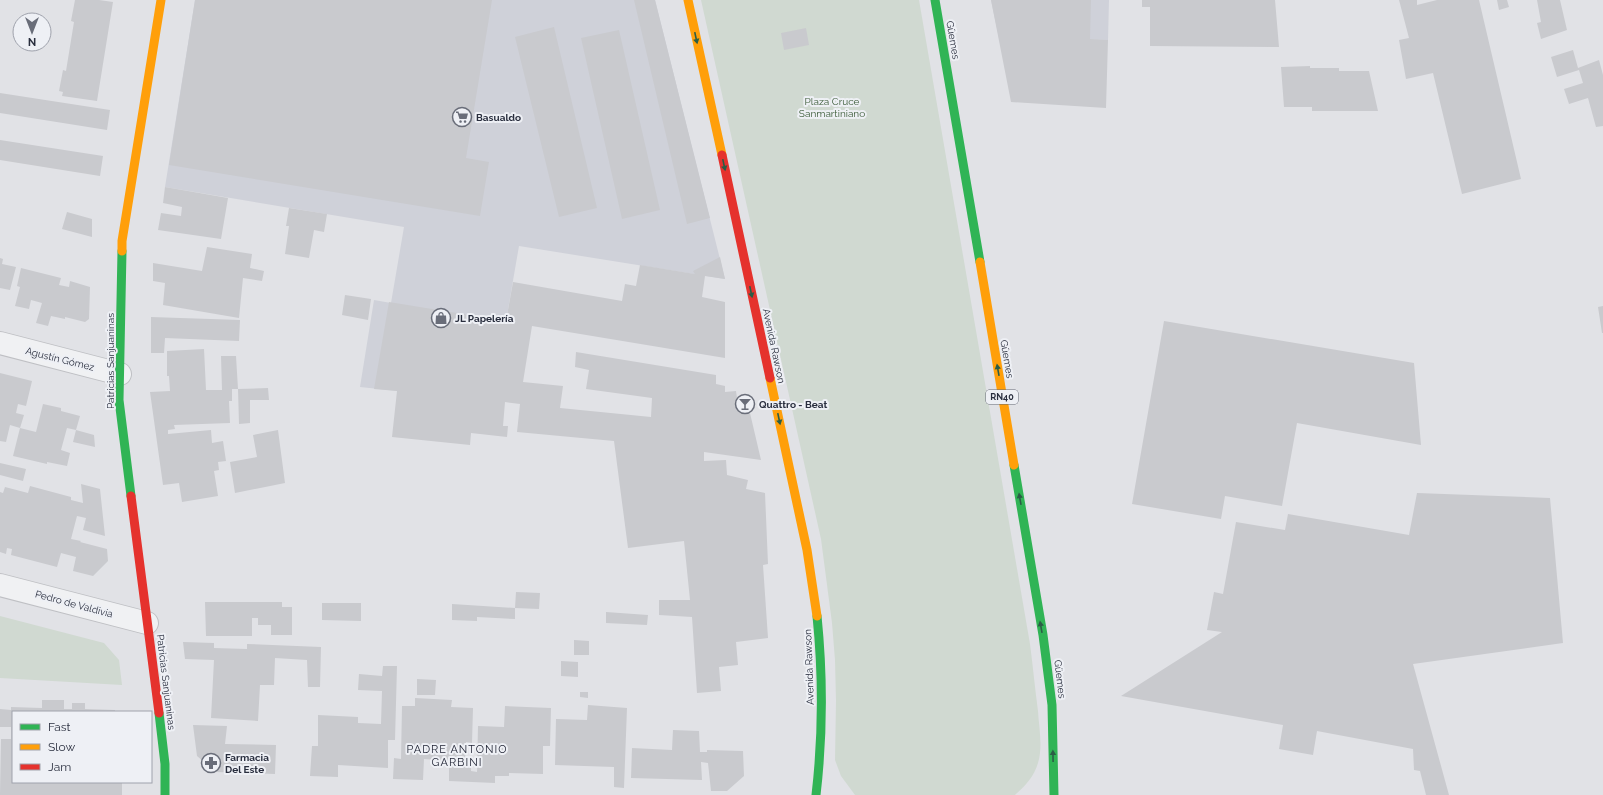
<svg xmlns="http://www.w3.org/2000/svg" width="1603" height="795" font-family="Raleway,sans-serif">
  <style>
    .built { fill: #cfd1d9 }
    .green { fill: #d0d9d1 }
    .building { fill: #c9cace }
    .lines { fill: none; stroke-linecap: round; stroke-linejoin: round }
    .street-casing { stroke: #bfc0c4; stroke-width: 24 }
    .street { stroke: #f0f1f3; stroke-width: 22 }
    .fast { stroke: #30b455; stroke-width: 9 }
    .slow { stroke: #ff9f0a; stroke-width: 9 }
    .jam { stroke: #e5322d; stroke-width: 9 }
    .oneway { fill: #2b5d46 }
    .labels { text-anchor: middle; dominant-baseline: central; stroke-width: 4; stroke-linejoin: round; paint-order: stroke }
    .shield { fill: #eef0f5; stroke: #646875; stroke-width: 1 }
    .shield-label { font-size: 9px; font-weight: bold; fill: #292e3e }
    .street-label { font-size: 10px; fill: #292e3e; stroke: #eef0f5 }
    .park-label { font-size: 10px; fill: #395936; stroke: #eef0f5 }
    .poi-label { font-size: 10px; font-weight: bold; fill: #292e3e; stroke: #eef0f5; text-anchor: start }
    .neighbourhood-label { font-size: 11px; letter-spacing: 1px; fill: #1b1f2f; stroke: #eef0f5 }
  </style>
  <rect width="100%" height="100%" fill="#e1e2e6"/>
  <path class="built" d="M 195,0 L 655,0 L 725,279 L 519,246 L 506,321 L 436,395 L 360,387 L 374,300 L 391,303 L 404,227 L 165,187 Z
    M 991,0 L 1109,0 L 1108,40 L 999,38 Z"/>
  <path class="green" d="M 701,0 L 919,0 L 1030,644 C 1033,667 1035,689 1038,711 C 1039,728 1043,747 1038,763 C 1034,777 1025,786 1015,795 L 855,795 L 841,776 L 835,760 L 836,701 L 835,660 L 832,623 L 821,539 Z
    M 0,616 L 104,643 L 119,660 L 122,685 L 0,678 Z"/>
  <path class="building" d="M 75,0 L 99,0 L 113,2 L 97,101 L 62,96 L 63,92 L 59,91 L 63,70 L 66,71 L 74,22 L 71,21 Z
    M 195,0 L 492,0 L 466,158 L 489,162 L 480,216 L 169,165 Z
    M 634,0 L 655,0 L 710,218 L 687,224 Z
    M 991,0 L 1091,0 L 1090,39 L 1108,40 L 1106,108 L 1011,102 Z
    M 1142,0 L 1275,0 L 1279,47 L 1150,46 L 1150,7 L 1142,7 Z
    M 1399,0 L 1417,0 L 1417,5 L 1437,0 L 1479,0 L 1521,179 L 1462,194 L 1433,73 L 1406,79 L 1399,40 L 1409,38 Z
    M 1497,0 L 1507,0 L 1509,7 L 1499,10 Z
    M 1537,0 L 1560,0 L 1567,30 L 1541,39 L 1537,23 L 1541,22 Z
    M 554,27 L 597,208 L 559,217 L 515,37 Z
    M 806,28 L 809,45 L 784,50 L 781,33 Z
    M 619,30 L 660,210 L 622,219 L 581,38 Z
    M 1573,50 L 1578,68 L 1599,60 L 1603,75 L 1603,126 L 1596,127 L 1588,98 L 1569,104 L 1564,89 L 1583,83 L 1579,70 L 1557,77 L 1551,57 Z
    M 1310,66 L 1310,68 L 1339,68 L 1339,71 L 1369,71 L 1378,111 L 1312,111 L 1312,107 L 1284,107 L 1281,67 Z
    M 0,93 L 110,110 L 107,130 L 0,113 Z
    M 0,140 L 103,156 L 100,176 L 0,160 Z
    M 165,187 L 228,198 L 221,239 L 158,230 L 161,213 L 181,216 L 182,207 L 163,203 Z
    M 289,208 L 327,214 L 324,232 L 314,230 L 309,258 L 285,254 L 289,226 L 286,226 Z
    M 67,212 L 92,219 L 92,237 L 62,229 Z
    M 207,247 L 252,254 L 250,268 L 264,271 L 262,281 L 243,278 L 239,318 L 163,305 L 165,283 L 153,281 L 153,263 L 202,271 Z
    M 720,257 L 725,279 L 705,276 L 702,297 L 725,302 L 725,358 L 532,326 L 523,382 L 563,386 L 560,408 L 651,417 L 652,398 L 586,389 L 589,370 L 575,367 L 576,352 L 716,375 L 716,384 L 725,386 L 725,392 L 736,391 L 737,398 L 746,396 L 761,460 L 704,452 L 704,461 L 726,460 L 727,475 L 748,480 L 746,489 L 765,493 L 768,564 L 763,565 L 768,638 L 736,642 L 738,665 L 719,667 L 721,691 L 697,693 L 692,617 L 659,615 L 659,600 L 690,600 L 684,541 L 628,548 L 614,441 L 517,432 L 520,404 L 505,402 L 503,426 L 508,426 L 507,437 L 471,433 L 470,445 L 392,437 L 397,391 L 374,389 L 389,302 L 506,321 L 513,282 L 622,301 L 625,284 L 636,286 L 640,265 L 695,274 L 693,271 Z
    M 0,258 L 3,259 L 2,264 L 16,267 L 10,290 L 0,288 Z
    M 21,268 L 61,278 L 59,285 L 69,287 L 70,281 L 90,287 L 89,319 L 85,322 L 65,317 L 65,319 L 51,316 L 48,326 L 36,323 L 42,303 L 31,300 L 29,309 L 15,306 L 20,287 L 17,286 Z
    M 345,295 L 371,299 L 368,320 L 342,315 Z
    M 1603,306 L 1603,333 L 1602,333 L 1598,307 Z
    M 151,317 L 240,320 L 239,341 L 165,338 L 164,353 L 151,353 Z
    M 1164,321 L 1414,363 L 1421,445 L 1297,423 L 1282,506 L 1225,496 L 1221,519 L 1132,504 Z
    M 204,349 L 206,390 L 222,390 L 221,356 L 236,356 L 238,389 L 232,389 L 232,401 L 229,401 L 230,423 L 174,425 L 175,429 L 168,430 L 168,434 L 211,430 L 212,443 L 223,441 L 226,461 L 218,462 L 219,470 L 214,471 L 218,496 L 182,502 L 179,483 L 163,485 L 150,392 L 170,391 L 169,376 L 167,376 L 167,351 Z
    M 0,373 L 32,381 L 26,406 L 18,404 L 16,413 L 24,415 L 20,428 L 10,425 L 6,442 L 0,441 Z
    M 268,388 L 269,400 L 250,400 L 250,423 L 239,424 L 238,389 Z
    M 43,404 L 61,408 L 61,411 L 80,416 L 76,430 L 94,435 L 95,447 L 73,442 L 76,430 L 67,428 L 61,450 L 70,453 L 67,466 L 47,462 L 47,464 L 13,456 L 20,428 L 36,432 Z
    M 278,430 L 285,483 L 235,493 L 230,462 L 257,457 L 253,435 Z
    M 0,463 L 26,469 L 23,481 L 0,475 Z
    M 81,484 L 100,489 L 105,536 L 83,530 L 86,518 L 77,516 L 71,539 L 81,541 L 80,542 L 107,549 L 108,561 L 93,576 L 73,571 L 76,557 L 61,553 L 57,567 L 11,555 L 12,549 L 7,548 L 6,554 L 0,552 L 0,492 L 3,493 L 5,487 L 28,493 L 30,486 L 71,497 L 71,500 L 83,503 Z
    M 1417,493 L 1550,498 L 1563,643 L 1413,664 L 1449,795 L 1426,795 L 1420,771 L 1414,770 L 1413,749 L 1317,731 L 1313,755 L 1279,749 L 1283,725 L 1121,696 L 1222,632 L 1207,630 L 1214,592 L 1223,594 L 1236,522 L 1285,530 L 1288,514 L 1409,535 Z
    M 516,592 L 540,593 L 539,609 L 515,608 Z
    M 205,602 L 282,602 L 282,607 L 292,607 L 292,635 L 271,635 L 271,625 L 258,625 L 258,618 L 252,618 L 252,636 L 206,636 Z
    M 322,603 L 361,603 L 361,621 L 322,620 Z
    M 452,604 L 515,608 L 515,619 L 477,617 L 477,621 L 452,620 Z
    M 606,612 L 648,615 L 647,625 L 606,623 Z
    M 574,640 L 589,641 L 589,655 L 574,655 Z
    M 183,642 L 214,643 L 214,648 L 247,649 L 247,644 L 321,647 L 320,687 L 308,687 L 307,660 L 275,658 L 274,685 L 260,685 L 258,721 L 211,718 L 214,660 L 185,659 Z
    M 561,661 L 578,662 L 578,677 L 561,676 Z
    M 383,666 L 397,666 L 395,740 L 388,740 L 388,768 L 338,765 L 338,777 L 310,776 L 312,746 L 318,746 L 318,715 L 358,717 L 358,723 L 381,724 L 382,691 L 358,690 L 359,674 L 382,676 Z
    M 417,679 L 436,680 L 435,695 L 417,695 Z
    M 580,692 L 588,692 L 588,698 L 580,697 Z
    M 415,698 L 452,700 L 451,707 L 473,708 L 472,743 L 466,742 L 465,761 L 455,761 L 455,762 L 471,763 L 471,771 L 477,772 L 478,726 L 504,727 L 505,706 L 551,708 L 550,746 L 543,746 L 543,774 L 509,773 L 509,776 L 495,776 L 495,783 L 449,781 L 449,761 L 424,759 L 423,780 L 393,779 L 394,758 L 401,759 L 402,706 L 415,706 Z
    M 42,700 L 64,700 L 64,709 L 72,709 L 72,703 L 85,703 L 85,709 L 115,710 L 115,712 L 13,712 L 13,782 L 122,782 L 122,795 L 0,795 L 1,739 L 11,739 L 11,727 L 0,727 L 0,709 L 11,710 L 11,707 L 42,708 Z
    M 588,705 L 627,708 L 624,788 L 614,787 L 614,767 L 555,765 L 556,719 L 587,720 Z
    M 193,725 L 227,726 L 225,744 L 276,745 L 275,774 L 216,772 L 197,756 Z
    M 673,730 L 699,731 L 700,752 L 707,752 L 707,750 L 743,751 L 744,776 L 727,791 L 711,791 L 708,763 L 701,762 L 702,780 L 631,778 L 632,748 L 672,750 Z"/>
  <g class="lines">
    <g class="street-casing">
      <path id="street" d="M 0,343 L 120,374
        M 0,585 L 147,623"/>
    </g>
    <use href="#street" class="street"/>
    <path class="fast" d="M 935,0 L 980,262
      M 122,251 L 119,400 L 131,496
      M 1014,465 L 1043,635 L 1052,705 L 1054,795
      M 159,713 L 165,764 L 165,795
      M 816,795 C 823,735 823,675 817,616"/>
    <path class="slow" d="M 688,0 L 722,155
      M 122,251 L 122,241 L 161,0
      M 980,262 L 1014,465
      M 770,378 L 807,550 L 817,616"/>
    <path class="jam" d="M 722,155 L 770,378
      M 131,496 L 159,713"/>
  </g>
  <defs><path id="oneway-solid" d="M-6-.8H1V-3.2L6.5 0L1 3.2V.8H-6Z"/></defs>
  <g class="oneway">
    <use href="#oneway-solid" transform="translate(696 38) rotate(78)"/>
    <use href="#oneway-solid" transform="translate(724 165) rotate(78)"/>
    <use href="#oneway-solid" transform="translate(751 292) rotate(78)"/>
    <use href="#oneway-solid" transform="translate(998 370) rotate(-100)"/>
    <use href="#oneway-solid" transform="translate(779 419) rotate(78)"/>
    <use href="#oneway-solid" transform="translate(1020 499) rotate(-100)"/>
    <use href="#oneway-solid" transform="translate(1041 627) rotate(-100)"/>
    <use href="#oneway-solid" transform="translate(1053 756) rotate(-91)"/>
  </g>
  <defs>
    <g id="supermarket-ring" transform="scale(1)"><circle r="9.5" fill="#eef0f5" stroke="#696d79" stroke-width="1.5"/><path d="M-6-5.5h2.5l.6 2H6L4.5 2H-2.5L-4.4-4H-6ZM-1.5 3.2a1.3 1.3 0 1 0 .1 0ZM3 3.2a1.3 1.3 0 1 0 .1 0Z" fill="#696d79"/></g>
    <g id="shop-ring" transform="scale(1)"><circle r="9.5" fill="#eef0f5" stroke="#696d79" stroke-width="1.5"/><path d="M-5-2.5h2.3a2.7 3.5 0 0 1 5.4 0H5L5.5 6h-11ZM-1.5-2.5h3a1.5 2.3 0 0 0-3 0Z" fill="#696d79"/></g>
    <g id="bar-ring" transform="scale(1)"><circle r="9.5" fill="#eef0f5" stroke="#696d79" stroke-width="1.5"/><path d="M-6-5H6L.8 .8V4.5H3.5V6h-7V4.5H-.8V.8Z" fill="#696d79"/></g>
    <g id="pharmacy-ring" transform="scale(1)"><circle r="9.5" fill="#eef0f5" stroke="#696d79" stroke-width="1.5"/><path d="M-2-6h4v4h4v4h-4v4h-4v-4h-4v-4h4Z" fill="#696d79"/></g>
  </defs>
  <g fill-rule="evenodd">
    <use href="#supermarket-ring" x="462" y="117"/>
    <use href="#shop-ring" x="441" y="318"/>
    <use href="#bar-ring" x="745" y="404"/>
    <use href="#pharmacy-ring" x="211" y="763"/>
  </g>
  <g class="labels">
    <rect class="shield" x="986" y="390" width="32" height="14" rx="3"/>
    <g class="shield-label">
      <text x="1002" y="397">RN40</text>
    </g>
    <g class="street-label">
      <text transform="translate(953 40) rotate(80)">Güemes</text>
      <text transform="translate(774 346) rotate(78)">Avenida Rawson</text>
      <text transform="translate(60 359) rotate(14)">Agustín Gómez</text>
      <text transform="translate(1007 359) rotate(80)">Güemes</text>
      <text transform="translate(110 361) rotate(-90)">Patricias Sanjuaninas</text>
      <text transform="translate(74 604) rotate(15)">Pedro de Valdivia</text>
      <text transform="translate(809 667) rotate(-92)">Avenida Rawson</text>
      <text transform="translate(1060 679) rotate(83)">Güemes</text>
      <text transform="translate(166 682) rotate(83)">Patricias Sanjuaninas</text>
    </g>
    <g class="park-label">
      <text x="832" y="101">Plaza Cruce<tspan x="832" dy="12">Sanmartiniano</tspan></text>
    </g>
    <g class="poi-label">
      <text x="476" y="117">Basualdo</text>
      <text x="455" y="318">JL Papelería</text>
      <text x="759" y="404">Quattro - Beat</text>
      <text x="225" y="757">Farmacia<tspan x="225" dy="12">Del Este</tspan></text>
    </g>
    <g class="neighbourhood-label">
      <text x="457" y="749">PADRE ANTONIO<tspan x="457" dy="13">GARBINI</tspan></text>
    </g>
  </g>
  <rect x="12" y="711" width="140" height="72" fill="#eef0f5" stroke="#9fa2ac"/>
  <rect x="20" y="724" width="20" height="6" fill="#30b455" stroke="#9fa2ac"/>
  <text x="48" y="731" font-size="12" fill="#292e3e">Fast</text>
  <rect x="20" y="744" width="20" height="6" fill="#ff9f0a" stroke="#9fa2ac"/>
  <text x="48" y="751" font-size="12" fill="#292e3e">Slow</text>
  <rect x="20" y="764" width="20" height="6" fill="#e5322d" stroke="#9fa2ac"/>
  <text x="48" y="771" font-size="12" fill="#292e3e">Jam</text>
  <g transform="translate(32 32) rotate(180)"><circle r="19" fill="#eef0f5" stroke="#9fa2ac"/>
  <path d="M0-3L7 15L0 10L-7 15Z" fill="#696d79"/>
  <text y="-6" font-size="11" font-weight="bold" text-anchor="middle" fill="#292e3e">N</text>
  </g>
</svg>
